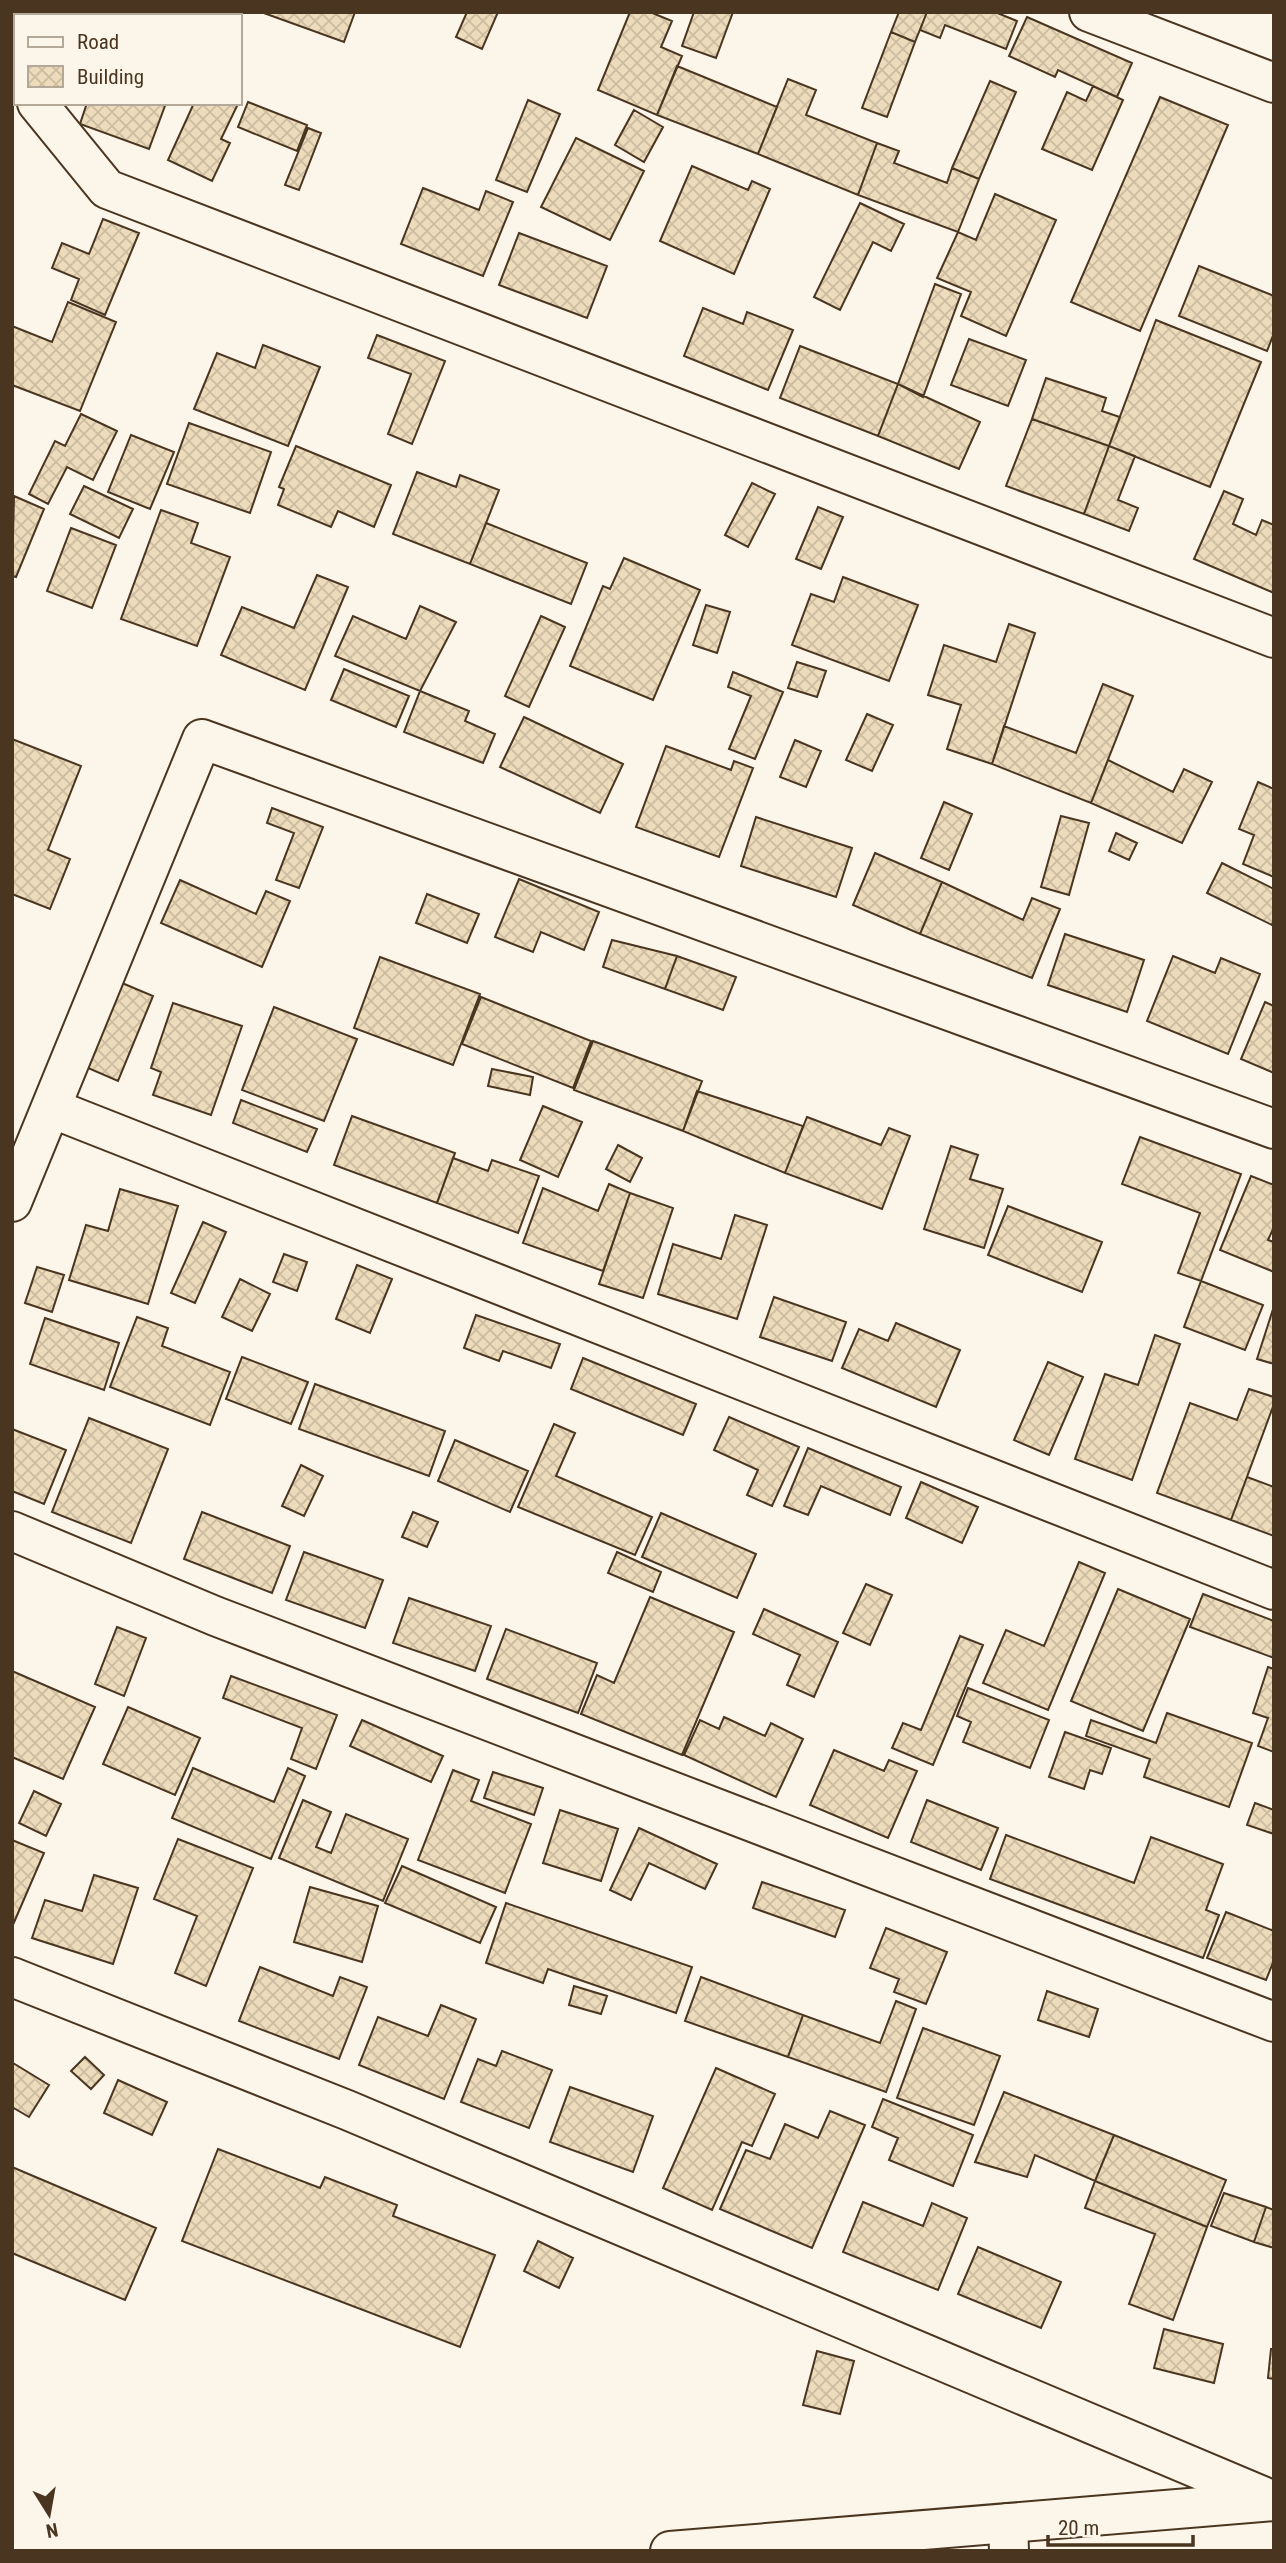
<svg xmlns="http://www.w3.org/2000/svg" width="1286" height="2563" font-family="'Roboto Condensed',sans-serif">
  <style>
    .building { fill: url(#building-cross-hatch); stroke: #4a3520; stroke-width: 2 }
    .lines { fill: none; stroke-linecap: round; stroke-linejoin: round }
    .minor-casing { stroke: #4a3520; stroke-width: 42 }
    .major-casing { stroke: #4a3520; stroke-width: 42 }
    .minor { stroke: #fbf6e9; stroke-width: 38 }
    .major { stroke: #fbf6e9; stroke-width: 38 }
  </style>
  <defs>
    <pattern id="building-cross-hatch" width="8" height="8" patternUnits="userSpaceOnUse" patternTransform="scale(1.75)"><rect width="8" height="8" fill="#ecdcbc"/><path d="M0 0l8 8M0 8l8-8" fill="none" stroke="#ccbda1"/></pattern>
  </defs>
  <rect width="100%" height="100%" fill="#fbf6e9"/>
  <path class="building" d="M 200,12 L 242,12 L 240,18 L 240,16 L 199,16 Z
    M 261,12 L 355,12 L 344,42 Z
    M 467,12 L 498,12 L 482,49 L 456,37 Z
    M 630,12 L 650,12 L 672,21 L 661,47 L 682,56 L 657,115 L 598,90 Z
    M 694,12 L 733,12 L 716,58 L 682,46 Z
    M 899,12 L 927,12 L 915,42 L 891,32 Z
    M 927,12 L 995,12 L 1017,21 L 1006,49 L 945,25 L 940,38 L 920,30 Z
    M 1027,17 L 1132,63 L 1117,97 L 1058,70 L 1055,77 L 1009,56 Z
    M 891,32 L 915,42 L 887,117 L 862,108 Z
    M 677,66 L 777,107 L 758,154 L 657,115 Z
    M 788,79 L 816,90 L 806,115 L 877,143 L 858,195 L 758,154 Z
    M 990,81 L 1016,92 L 979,179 L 952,168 Z
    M 1093,86 L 1123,100 L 1092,170 L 1042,149 L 1067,92 L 1086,101 Z
    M 1160,97 L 1228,125 L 1140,331 L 1071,302 Z
    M 528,100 L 560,114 L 527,192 L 496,180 Z
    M 248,102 L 307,125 L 297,151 L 238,127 Z
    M 87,103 L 166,103 L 149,149 L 80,124 Z
    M 194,103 L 231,103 L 237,106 L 221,139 L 230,143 L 212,181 L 168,160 Z
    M 634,110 L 663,127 L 644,162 L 615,145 Z
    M 308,128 L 321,133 L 299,190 L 285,185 Z
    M 576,138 L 644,171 L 610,240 L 541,207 Z
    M 877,143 L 899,151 L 894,163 L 947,183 L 952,168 L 979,179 L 958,232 L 858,195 Z
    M 692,166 L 748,190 L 752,181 L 770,189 L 734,274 L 660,241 Z
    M 423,188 L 479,210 L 486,191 L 513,202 L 483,276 L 401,244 Z
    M 995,194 L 1056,220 L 1006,336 L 961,316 L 971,292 L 937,278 L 958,232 L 976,240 Z
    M 860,203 L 904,224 L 891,251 L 873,242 L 840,310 L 814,297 Z
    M 103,219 L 139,233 L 105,315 L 71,300 L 79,279 L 52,268 L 62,243 L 89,254 Z
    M 519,233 L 607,266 L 587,318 L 499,285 Z
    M 1199,266 L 1274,296 L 1274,333 L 1267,351 L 1179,316 Z
    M 935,284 L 961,294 L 923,397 L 898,384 Z
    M 68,302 L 116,322 L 80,411 L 12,385 L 12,326 L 52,342 Z
    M 703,308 L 743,324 L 747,312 L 793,330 L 768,390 L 684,356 Z
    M 1156,320 L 1261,362 L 1210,487 L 1109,446 Z
    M 377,335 L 445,361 L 412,444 L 388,434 L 411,374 L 368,358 Z
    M 969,339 L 1026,360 L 1008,406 L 951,385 Z
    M 263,345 L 320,367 L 288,446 L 194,409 L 217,353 L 255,368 Z
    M 800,346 L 898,384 L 878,436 L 780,398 Z
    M 1046,378 L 1106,398 L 1102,411 L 1120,417 L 1109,446 L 1032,419 Z
    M 898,384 L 980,422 L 959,469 L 878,436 Z
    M 81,414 L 117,431 L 93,480 L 67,467 L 48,504 L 29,494 L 55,441 L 65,446 Z
    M 1032,419 L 1109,446 L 1084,514 L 1006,486 Z
    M 189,423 L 271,452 L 250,513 L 167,484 Z
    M 131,435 L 174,452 L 150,509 L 108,492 Z
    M 296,446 L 391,485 L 374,527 L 338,511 L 331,527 L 278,505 L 284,489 L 279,487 Z
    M 1109,446 L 1135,456 L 1118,500 L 1138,508 L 1129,531 L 1084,514 Z
    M 417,472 L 456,487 L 460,475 L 499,490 L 470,564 L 393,534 Z
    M 752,483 L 775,494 L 748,547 L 725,535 Z
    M 84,486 L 133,509 L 119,538 L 70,514 Z
    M 1224,491 L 1243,499 L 1233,524 L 1256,535 L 1262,520 L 1274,525 L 1274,593 L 1194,559 Z
    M 14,496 L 44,509 L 16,577 L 12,576 Z
    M 818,507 L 843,517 L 821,569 L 796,559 Z
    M 161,510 L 198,523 L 191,543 L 230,557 L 197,646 L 121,619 Z
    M 486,523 L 587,563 L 571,604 L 470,564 Z
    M 71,528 L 116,545 L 92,608 L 47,591 Z
    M 624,558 L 700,590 L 653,700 L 570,666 L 603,586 L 610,589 Z
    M 317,575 L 348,587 L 305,690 L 221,655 L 242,607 L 294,628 Z
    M 843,577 L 918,605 L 889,681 L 792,645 L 811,594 L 834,602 Z
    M 706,605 L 730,612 L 717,653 L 693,645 Z
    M 420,606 L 456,622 L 420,691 L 335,656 L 353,616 L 406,639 Z
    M 541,616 L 565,627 L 529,707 L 505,696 Z
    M 1009,624 L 1035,633 L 992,764 L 947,749 L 961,705 L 928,695 L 944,645 L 996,662 Z
    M 797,662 L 826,671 L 817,697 L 788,688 Z
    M 344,669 L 409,696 L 396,727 L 331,700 Z
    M 733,672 L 783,692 L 755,759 L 729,749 L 751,696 L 728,687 Z
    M 1103,684 L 1133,696 L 1091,803 L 992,764 L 1004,726 L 1076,753 Z
    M 420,691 L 469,711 L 465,721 L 495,734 L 483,763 L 404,732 Z
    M 867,714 L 893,725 L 872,771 L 846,760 Z
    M 524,717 L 623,764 L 600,813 L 500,767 Z
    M 12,739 L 81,766 L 48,850 L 70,859 L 50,909 L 12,894 Z
    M 795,740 L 821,751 L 806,787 L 780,777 Z
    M 666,746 L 731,770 L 734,761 L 753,768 L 719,857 L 636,827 Z
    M 1108,760 L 1173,792 L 1184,769 L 1212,782 L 1182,843 L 1091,803 Z
    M 1258,782 L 1274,789 L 1274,877 L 1243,864 L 1254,835 L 1239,829 Z
    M 944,802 L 972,814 L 949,870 L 921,858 Z
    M 272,808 L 323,827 L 299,888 L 276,880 L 294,833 L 267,823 Z
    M 1061,816 L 1089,823 L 1069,895 L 1041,887 Z
    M 756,817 L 852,848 L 836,897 L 741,866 Z
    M 1116,833 L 1137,843 L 1129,860 L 1109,851 Z
    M 875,853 L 942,882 L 920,934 L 853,905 Z
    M 1222,863 L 1274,889 L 1274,920 L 1272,925 L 1207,893 Z
    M 519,879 L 599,912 L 584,950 L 541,932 L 533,952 L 495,937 Z
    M 180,880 L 256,914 L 266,891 L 290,901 L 262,967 L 161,923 Z
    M 942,882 L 1023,920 L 1032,898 L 1060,909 L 1032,978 L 920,934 Z
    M 427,894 L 479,914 L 467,943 L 416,923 Z
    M 1065,934 L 1144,960 L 1127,1012 L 1048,985 Z
    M 612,940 L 677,956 L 665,989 L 603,967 Z
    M 677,956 L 736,977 L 723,1010 L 665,989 Z
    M 1173,956 L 1215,973 L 1221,958 L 1260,974 L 1228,1054 L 1147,1021 Z
    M 380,957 L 480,994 L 453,1065 L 354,1028 Z
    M 122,983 L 153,996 L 118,1081 L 88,1068 Z
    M 481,997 L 591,1041 L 573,1088 L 462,1044 Z
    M 1265,1002 L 1274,1006 L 1274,1073 L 1241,1059 Z
    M 173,1003 L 242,1026 L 211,1115 L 153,1095 L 161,1072 L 151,1068 Z
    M 274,1007 L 357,1039 L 324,1121 L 242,1090 Z
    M 593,1041 L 702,1081 L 683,1131 L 574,1090 Z
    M 492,1069 L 533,1077 L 530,1095 L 488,1086 Z
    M 697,1091 L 803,1126 L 785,1173 L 683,1131 Z
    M 241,1100 L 317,1129 L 307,1152 L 233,1123 Z
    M 543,1106 L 582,1122 L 558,1177 L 520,1160 Z
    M 352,1116 L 455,1153 L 437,1203 L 334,1165 Z
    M 807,1117 L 881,1145 L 889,1128 L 910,1136 L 882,1209 L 785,1173 Z
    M 1140,1137 L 1241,1174 L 1201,1281 L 1178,1273 L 1200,1213 L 1122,1184 Z
    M 618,1145 L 642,1158 L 630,1182 L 606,1169 Z
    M 951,1146 L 978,1155 L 970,1179 L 1003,1189 L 984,1248 L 924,1229 Z
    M 453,1158 L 488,1171 L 492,1160 L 539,1176 L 518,1233 L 437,1203 Z
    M 1251,1176 L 1274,1185 L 1274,1227 L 1268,1240 L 1274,1242 L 1274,1272 L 1220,1250 Z
    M 609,1184 L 630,1193 L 603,1271 L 523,1243 L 543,1188 L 598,1211 Z
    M 120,1189 L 178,1206 L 148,1304 L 69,1280 L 86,1225 L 108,1231 Z
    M 630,1193 L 673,1208 L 643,1298 L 599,1284 Z
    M 1008,1206 L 1102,1242 L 1082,1292 L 988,1255 Z
    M 735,1215 L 767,1225 L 737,1319 L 658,1294 L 673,1244 L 721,1259 Z
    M 203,1222 L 226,1232 L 195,1303 L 171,1293 Z
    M 284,1254 L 307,1262 L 297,1291 L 273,1282 Z
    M 357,1265 L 392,1279 L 370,1333 L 336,1319 Z
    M 37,1267 L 64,1275 L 52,1312 L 25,1303 Z
    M 240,1279 L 270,1294 L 252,1331 L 222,1317 Z
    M 1201,1281 L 1263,1305 L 1245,1350 L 1184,1327 Z
    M 774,1297 L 846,1322 L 832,1361 L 760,1337 Z
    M 1274,1306 L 1274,1364 L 1257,1359 Z
    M 476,1315 L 560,1344 L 551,1368 L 503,1351 L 499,1361 L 464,1348 Z
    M 137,1317 L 168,1328 L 162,1346 L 230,1372 L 210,1425 L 110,1387 Z
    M 45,1318 L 119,1343 L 104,1390 L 30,1364 Z
    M 896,1323 L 960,1350 L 936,1407 L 842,1368 L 859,1329 L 888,1341 Z
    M 1155,1335 L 1180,1344 L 1132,1480 L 1075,1459 L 1105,1374 L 1138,1385 Z
    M 242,1357 L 308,1382 L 291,1424 L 226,1399 Z
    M 583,1358 L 696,1404 L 683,1435 L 571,1389 Z
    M 1048,1362 L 1083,1377 L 1049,1455 L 1014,1440 Z
    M 315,1384 L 445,1431 L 429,1476 L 299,1429 Z
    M 1249,1389 L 1274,1397 L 1274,1404 L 1231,1520 L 1157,1493 L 1190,1403 L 1237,1420 Z
    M 729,1417 L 799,1447 L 772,1506 L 747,1495 L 758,1470 L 714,1450 Z
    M 89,1418 L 168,1449 L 131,1543 L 52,1512 Z
    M 554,1424 L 575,1433 L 556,1476 L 652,1517 L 635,1555 L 518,1507 Z
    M 12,1429 L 66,1450 L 44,1504 L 12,1491 Z
    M 455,1440 L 528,1471 L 510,1512 L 438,1481 Z
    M 808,1448 L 901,1487 L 890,1515 L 821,1486 L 808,1515 L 784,1506 Z
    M 301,1465 L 323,1476 L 304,1516 L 282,1506 Z
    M 1247,1477 L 1274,1487 L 1274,1536 L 1231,1520 Z
    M 921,1482 L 978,1507 L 962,1543 L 906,1518 Z
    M 202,1512 L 290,1546 L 272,1593 L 184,1559 Z
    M 413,1512 L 438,1522 L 427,1547 L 402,1537 Z
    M 661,1513 L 756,1554 L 737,1598 L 642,1557 Z
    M 304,1552 L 383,1580 L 365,1628 L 286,1600 Z
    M 617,1552 L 661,1572 L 653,1592 L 608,1573 Z
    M 1079,1562 L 1105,1573 L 1048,1710 L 983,1683 L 1006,1630 L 1044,1646 Z
    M 866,1584 L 892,1595 L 870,1645 L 843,1633 Z
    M 1118,1589 L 1190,1619 L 1143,1731 L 1071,1701 Z
    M 1203,1594 L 1274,1621 L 1274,1658 L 1190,1627 Z
    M 650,1597 L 734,1632 L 682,1755 L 581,1714 L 597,1675 L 614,1683 Z
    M 409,1598 L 491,1626 L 475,1671 L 393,1643 Z
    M 764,1609 L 838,1642 L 814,1697 L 787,1685 L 800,1655 L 753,1634 Z
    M 117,1627 L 146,1638 L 124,1696 L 95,1684 Z
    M 506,1629 L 597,1663 L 578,1713 L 487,1679 Z
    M 960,1636 L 983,1645 L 933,1765 L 892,1748 L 903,1723 L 921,1730 Z
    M 1268,1667 L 1274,1669 L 1274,1752 L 1258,1746 L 1268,1718 L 1253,1713 Z
    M 12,1671 L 95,1707 L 63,1779 L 12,1757 Z
    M 231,1676 L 337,1715 L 316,1769 L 291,1759 L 302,1728 L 223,1698 Z
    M 968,1688 L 1049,1720 L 1030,1768 L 963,1742 L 971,1722 L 957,1716 Z
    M 128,1707 L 200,1738 L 175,1795 L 103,1764 Z
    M 1167,1713 L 1252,1743 L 1229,1807 L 1144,1777 L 1150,1759 L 1086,1736 L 1091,1720 L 1156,1743 Z
    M 724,1717 L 765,1736 L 771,1723 L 803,1739 L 776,1797 L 684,1755 L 700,1720 L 719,1729 Z
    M 362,1720 L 443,1756 L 431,1782 L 350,1746 Z
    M 1065,1732 L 1111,1748 L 1102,1774 L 1090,1770 L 1084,1789 L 1049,1777 Z
    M 834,1750 L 884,1771 L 889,1760 L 917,1771 L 888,1838 L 810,1805 Z
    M 193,1768 L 274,1802 L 288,1768 L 305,1776 L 271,1859 L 172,1818 Z
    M 453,1770 L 479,1780 L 471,1801 L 531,1824 L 505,1893 L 418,1860 Z
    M 493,1772 L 543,1788 L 534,1815 L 484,1798 Z
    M 34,1791 L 61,1804 L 46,1836 L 19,1823 Z
    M 303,1800 L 331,1812 L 316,1847 L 331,1853 L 346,1814 L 408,1839 L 383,1901 L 279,1858 Z
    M 927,1800 L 998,1828 L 981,1870 L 911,1842 Z
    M 1255,1803 L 1274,1810 L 1274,1834 L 1247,1825 Z
    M 560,1810 L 618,1829 L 601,1881 L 543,1863 Z
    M 639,1828 L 717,1864 L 705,1889 L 649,1863 L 631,1900 L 610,1890 Z
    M 1006,1835 L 1134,1883 L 1151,1837 L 1223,1864 L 1206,1910 L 1219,1915 L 1203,1958 L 990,1879 Z
    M 178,1839 L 253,1868 L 206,1986 L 175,1973 L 197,1916 L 154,1899 Z
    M 12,1840 L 44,1853 L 12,1927 Z
    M 402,1866 L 496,1907 L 480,1943 L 385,1903 Z
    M 94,1875 L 138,1888 L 113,1964 L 32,1938 L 45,1900 L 82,1911 Z
    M 762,1882 L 845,1910 L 835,1937 L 753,1908 Z
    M 310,1887 L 378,1906 L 362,1962 L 294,1942 Z
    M 506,1903 L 692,1967 L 676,2013 L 548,1969 L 543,1983 L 486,1963 Z
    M 1226,1912 L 1274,1931 L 1274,1960 L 1266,1980 L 1207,1958 Z
    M 886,1928 L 947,1952 L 926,2004 L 894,1992 L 899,1979 L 870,1968 Z
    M 260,1967 L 333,1996 L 340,1977 L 367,1987 L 339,2059 L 239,2021 Z
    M 701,1977 L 803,2015 L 788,2057 L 685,2021 Z
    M 574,1986 L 607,1996 L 601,2014 L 569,2005 Z
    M 1047,1991 L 1098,2009 L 1089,2037 L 1038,2020 Z
    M 896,2001 L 916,2009 L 886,2092 L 788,2057 L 803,2015 L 880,2043 Z
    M 441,2005 L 476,2019 L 444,2099 L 359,2065 L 378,2017 L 428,2036 Z
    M 923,2028 L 1000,2056 L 974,2125 L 897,2098 Z
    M 502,2051 L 552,2070 L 529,2128 L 461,2102 L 478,2059 L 496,2066 Z
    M 85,2057 L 104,2075 L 91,2089 L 71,2071 Z
    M 13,2063 L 49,2085 L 29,2117 L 12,2107 Z
    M 716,2068 L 775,2094 L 752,2146 L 742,2142 L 712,2210 L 663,2188 Z
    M 118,2080 L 167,2102 L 152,2135 L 104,2113 Z
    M 570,2087 L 653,2116 L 633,2172 L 550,2142 Z
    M 1004,2092 L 1114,2135 L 1095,2181 L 1035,2155 L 1027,2177 L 975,2162 Z
    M 883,2099 L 973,2135 L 953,2186 L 889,2160 L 898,2138 L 872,2127 Z
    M 830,2111 L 865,2125 L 812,2248 L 720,2209 L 746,2150 L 770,2159 L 785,2124 L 818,2138 Z
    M 1114,2135 L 1226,2180 L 1207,2227 L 1095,2181 Z
    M 218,2149 L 320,2188 L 325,2177 L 397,2205 L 393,2216 L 495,2255 L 460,2347 L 182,2241 Z
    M 12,2167 L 156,2228 L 125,2300 L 12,2253 Z
    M 1095,2181 L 1207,2227 L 1173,2320 L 1129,2304 L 1155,2234 L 1085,2208 Z
    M 1224,2193 L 1266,2207 L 1254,2242 L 1211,2226 Z
    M 863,2202 L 923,2226 L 932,2203 L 967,2218 L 938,2290 L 843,2252 Z
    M 1266,2207 L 1274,2210 L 1274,2248 L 1254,2242 Z
    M 538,2241 L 573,2258 L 559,2288 L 524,2271 Z
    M 978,2247 L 1061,2282 L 1041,2328 L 958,2294 Z
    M 1164,2329 L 1223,2344 L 1214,2383 L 1154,2368 Z
    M 1271,2349 L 1274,2349 L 1274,2379 L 1268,2378 Z
    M 817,2351 L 854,2361 L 840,2414 L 803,2405 Z"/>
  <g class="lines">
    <g class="minor-casing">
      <path id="minor" d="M 1089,12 L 1274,83
        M 72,16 L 73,12
        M 12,75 L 16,77
        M 37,103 L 107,189 L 1274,638
        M 51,1108 L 1274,1590
        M 12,1202 L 202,739 L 1274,1129
        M 12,1531 L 215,1616 L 1274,2022
        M 12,1977 L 347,2110 L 1274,2501
        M 1008,2523 L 1009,2551"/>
    </g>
    <g class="major-casing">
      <path id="major" d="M 670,2551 L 1274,2501"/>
    </g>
    <use href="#minor" class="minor"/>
    <use href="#major" class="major"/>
  </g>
  <rect width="1286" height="2563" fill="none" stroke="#4a3520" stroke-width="28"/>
  <rect x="14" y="14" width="228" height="91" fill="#fbf6e9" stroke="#b4a999" stroke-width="2"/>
  <rect x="28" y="37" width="35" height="10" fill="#fbf6e9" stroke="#b4a999" stroke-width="2"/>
  <text x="77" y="49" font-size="21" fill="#4a3520">Road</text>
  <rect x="28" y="66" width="35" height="21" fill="url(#building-cross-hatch)" stroke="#b4a999" stroke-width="2"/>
  <text x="77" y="84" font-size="21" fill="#4a3520">Building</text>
  <g transform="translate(49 2514) rotate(169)" stroke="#fbf6e9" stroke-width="5" paint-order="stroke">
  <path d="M0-5L12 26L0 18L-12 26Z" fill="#4a3520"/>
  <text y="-10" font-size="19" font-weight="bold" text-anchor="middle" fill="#4a3520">N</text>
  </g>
  <path d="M1048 2535v10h145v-10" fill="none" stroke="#4a3520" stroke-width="3.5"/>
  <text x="1058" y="2535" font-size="21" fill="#4a3520" stroke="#fbf6e9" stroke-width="5" paint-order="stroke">20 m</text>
</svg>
